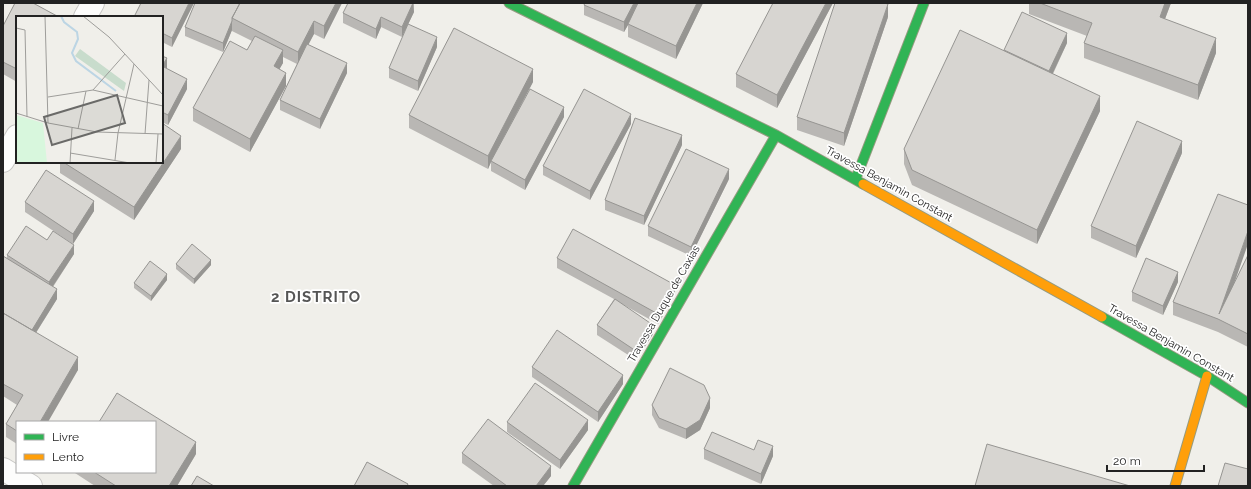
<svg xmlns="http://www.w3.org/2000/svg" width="1251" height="489" font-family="Raleway,sans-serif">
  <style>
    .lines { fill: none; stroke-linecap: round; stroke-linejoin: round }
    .street-casing { stroke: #c9c8c6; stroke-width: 24 }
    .fast-casing { stroke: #959b80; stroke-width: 11 }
    .slow-casing { stroke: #959b80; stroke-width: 11 }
    .street { stroke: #fdfdfc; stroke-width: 22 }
    .fast { stroke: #30b455; stroke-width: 9 }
    .slow { stroke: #ff9f0a; stroke-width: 9 }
    .wall { fill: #b9b7b4 }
    .shaded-wall { fill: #969592 }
    .building { fill: #d7d5d1; stroke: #969592 }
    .labels { text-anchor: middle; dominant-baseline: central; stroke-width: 3.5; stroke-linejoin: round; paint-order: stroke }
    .street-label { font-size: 11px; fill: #222; stroke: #fff }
    .district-label { font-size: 15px; font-weight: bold; letter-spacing: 1px; fill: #555; stroke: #fff }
    .inset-river { fill: none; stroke: #bcd5e4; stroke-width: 2 }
    .inset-road { fill: none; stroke: #9e9d9a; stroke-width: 1 }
    .view { fill: #6a6a68; fill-opacity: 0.15; stroke: #6a6a68; stroke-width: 2 }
    .inset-edge { fill: none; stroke: #222; stroke-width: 2 }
  </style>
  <rect width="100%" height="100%" fill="#f0efea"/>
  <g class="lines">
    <g class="street-casing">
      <path id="street" d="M 85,17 L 93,3
        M 3,161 L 17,136
        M 3,469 L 31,486"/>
    </g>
    <g class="fast-casing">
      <path id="fast" d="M 509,3 L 776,135 L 863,184
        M 856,178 L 924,3
        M 1102,317 L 1207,376 L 1248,403
        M 573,486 L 776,135"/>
    </g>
    <g class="slow-casing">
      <path id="slow" d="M 863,184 L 1102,317
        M 1175,486 L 1207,376"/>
    </g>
    <use href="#street" class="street"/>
    <use href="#fast" class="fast"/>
    <use href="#slow" class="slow"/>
  </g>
  <path class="wall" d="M 15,3 L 33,3 L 57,16 L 57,17 L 17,17 L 17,82 L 3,74 L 3,26 Z
    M 194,3 L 172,47 L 162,42 L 162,17 Z
    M 195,3 L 342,3 L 324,39 L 314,34 L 308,44 L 347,73 L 320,129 L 280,110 L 280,100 L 297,64 L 283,57 L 283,63 L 279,69 L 286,86 L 250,152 L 193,121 L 193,108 L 247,50 L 252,41 L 232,31 L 232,30 L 223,52 L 185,36 L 185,27 Z
    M 414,3 L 414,12 L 402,37 L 381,27 L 376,39 L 343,23 L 343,13 Z
    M 585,3 L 703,3 L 676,59 L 628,37 L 628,25 L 624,32 L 584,15 L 584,5 Z
    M 833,3 L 777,108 L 736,87 L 736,74 Z
    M 1029,3 L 1171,3 L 1165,19 L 1216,53 L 1198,100 L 1084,58 L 1084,43 L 1087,36 L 1029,14 Z
    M 888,17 L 844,146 L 797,130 L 797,117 Z
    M 1067,43 L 1053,74 L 1100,111 L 1037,244 L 912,185 L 904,164 L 904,149 L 1004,51 L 1004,50 Z
    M 437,47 L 418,91 L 389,78 L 389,68 Z
    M 162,56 L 166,68 L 187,89 L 168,125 L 162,122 Z
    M 533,82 L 512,123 L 564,117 L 525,190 L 491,171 L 491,162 L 488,169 L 409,128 L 409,115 Z
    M 631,124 L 590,200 L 543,175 L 543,166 Z
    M 682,145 L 644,225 L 605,210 L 605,200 Z
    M 181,149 L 134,220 L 60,173 L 60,162 L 162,162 Z
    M 1182,153 L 1136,258 L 1091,238 L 1091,226 Z
    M 729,179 L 691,256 L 648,236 L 648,226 Z
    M 25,202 L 94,211 L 73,244 L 25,212 Z
    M 47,240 L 74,254 L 53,287 L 57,299 L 36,333 L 78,370 L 17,422 L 17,444 L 6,437 L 6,424 L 17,405 L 3,396 L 3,256 L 7,258 L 7,255 Z
    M 1248,255 L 1248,347 L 1218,332 L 1173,315 L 1173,302 L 1235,282 Z
    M 557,258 L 675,294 L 658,324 L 622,304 L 653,334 L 636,360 L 597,335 L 597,325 L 614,299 L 557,268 Z
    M 176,264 L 211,265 L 194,284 L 176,269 Z
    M 167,280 L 151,301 L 134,288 L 134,283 Z
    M 1178,282 L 1163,315 L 1132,301 L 1132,292 Z
    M 532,367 L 623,384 L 598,422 L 532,377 Z
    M 652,405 L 710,408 L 700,430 L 686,439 L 659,428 L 652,415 Z
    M 507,422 L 588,430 L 560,469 L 507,432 Z
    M 704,449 L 754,450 L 773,456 L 761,484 L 704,459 Z
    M 462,453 L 551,476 L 543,486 L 494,486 L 462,463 Z
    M 196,454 L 177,486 L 95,486 L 75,473 L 75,472 L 155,472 Z"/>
  <path class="shaded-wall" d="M 189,3 L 194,3 L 172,47 L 172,38 Z
    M 336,3 L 342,3 L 324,39 L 324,26 Z
    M 413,3 L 414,12 L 402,37 L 402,27 Z
    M 634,3 L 639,3 L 628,24 L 628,25 L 624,32 L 624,22 Z
    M 697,3 L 703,3 L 676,59 L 676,46 Z
    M 826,3 L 833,3 L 777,108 L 777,95 Z
    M 1165,3 L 1171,3 L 1160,32 L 1160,17 Z
    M 888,4 L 888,17 L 844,146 L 844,133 Z
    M 381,17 L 381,27 L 376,39 L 376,29 Z
    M 232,21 L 232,30 L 223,52 L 223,43 Z
    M 314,21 L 314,34 L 298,65 L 298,52 Z
    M 1067,33 L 1067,43 L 1049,81 L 1049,71 Z
    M 437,37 L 437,47 L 418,91 L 418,81 Z
    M 1216,38 L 1216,53 L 1198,100 L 1198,85 Z
    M 283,50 L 283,63 L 274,79 L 274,66 Z
    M 167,58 L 167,68 L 162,76 L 162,66 Z
    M 347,63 L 347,73 L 320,129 L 320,119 Z
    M 533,69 L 533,82 L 491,161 L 491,162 L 488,169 L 488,156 Z
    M 286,73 L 286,86 L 250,152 L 250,139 Z
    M 187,79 L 187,89 L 168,125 L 168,115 Z
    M 1100,96 L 1100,111 L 1037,244 L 1037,230 Z
    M 564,107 L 564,117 L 525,190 L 525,180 Z
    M 631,114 L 631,124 L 590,200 L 590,191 Z
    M 682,135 L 682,145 L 644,225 L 644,216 Z
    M 181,136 L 181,149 L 134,220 L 134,207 Z
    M 1182,141 L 1182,153 L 1136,258 L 1136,246 Z
    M 729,169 L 729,179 L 691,256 L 691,247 Z
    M 94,201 L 94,211 L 73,244 L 73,234 Z
    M 1248,231 L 1248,244 L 1221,321 L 1219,314 Z
    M 74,245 L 74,254 L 49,292 L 49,282 Z
    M 211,260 L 211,265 L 194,284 L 194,279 Z
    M 1178,272 L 1178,282 L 1163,315 L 1163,306 Z
    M 167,274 L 167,280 L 151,301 L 151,296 Z
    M 675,285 L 675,294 L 658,324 L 658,314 Z
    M 57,289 L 57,299 L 30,342 L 30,332 Z
    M 653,325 L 653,334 L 636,360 L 636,351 Z
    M 78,357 L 78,370 L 48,422 L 40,422 Z
    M 623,375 L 623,384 L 598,422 L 598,412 Z
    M 710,398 L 710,408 L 700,430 L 686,439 L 686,429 Z
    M 588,420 L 588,430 L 560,469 L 560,460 Z
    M 196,442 L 196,454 L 177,486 L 169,486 Z
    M 773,446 L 773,456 L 761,484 L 761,474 Z
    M 551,466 L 551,476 L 543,486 L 536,486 Z"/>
  <path class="building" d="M 15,3 L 33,3 L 57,16 L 57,17 L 17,17 L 17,69 L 3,62 L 3,26 Z
    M 141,3 L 189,3 L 172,38 L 162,33 L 162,17 L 134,17 Z
    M 195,3 L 240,3 L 232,18 L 232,21 L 223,43 L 185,27 Z
    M 240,3 L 336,3 L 324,26 L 314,21 L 298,52 L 232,18 Z
    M 348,3 L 413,3 L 402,27 L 381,17 L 376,29 L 343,13 Z
    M 585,3 L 634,3 L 624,22 L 584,5 Z
    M 638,3 L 697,3 L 676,46 L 628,24 Z
    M 773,3 L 826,3 L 777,95 L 736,74 Z
    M 835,3 L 884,3 L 888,4 L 844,133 L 797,117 Z
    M 1040,3 L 1165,3 L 1160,17 L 1216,38 L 1198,85 L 1084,43 L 1092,23 Z
    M 1022,12 L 1067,33 L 1049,71 L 1004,50 Z
    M 408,24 L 437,37 L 418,81 L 389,68 Z
    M 454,28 L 533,69 L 488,156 L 409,115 Z
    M 960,30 L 1100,96 L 1037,230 L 912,170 L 904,149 Z
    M 255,36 L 283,50 L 274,66 L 286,73 L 250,139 L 193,108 L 230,41 L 247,50 Z
    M 307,44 L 347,63 L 320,119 L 280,100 Z
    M 162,56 L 167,58 L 162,66 L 187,79 L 168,115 L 162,112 Z
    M 530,89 L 564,107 L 525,180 L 491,161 Z
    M 584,89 L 631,114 L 590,191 L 543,166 Z
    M 635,118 L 682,135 L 644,216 L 605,200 Z
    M 1137,121 L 1182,141 L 1136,246 L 1091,226 Z
    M 162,123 L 181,136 L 134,207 L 63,162 L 162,162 Z
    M 686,149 L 729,169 L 691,247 L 648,226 Z
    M 46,170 L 94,201 L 73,234 L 25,202 Z
    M 1218,194 L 1248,205 L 1248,231 L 1219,314 L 1248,255 L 1248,334 L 1218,319 L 1173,302 Z
    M 26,226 L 47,240 L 53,231 L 74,245 L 49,282 L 7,255 Z
    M 573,229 L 675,285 L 658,314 L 557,258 Z
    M 192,244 L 211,260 L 194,279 L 176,264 Z
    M 3,256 L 57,289 L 32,330 L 3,313 Z
    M 1146,258 L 1178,272 L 1163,306 L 1132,292 Z
    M 150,261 L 167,274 L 151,296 L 134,283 Z
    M 615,299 L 653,325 L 636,351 L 597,325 Z
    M 3,313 L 78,357 L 40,422 L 17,422 L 17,431 L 6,424 L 23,395 L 3,384 Z
    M 557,330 L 623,375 L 598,412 L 532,367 Z
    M 670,368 L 704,385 L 710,398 L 700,420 L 686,429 L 659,418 L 652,405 Z
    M 535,383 L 588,420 L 560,460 L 507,422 Z
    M 117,393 L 196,442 L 169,486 L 116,486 L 94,472 L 155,472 L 155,422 L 99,422 Z
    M 488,419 L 551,466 L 536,486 L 507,486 L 462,453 Z
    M 712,432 L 754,450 L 758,440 L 773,446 L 761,474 L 704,449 Z
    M 987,444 L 1130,486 L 975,486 Z
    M 367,462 L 408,484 L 407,486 L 354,486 Z
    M 1225,463 L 1248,469 L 1248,486 L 1218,486 Z
    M 197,476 L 214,486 L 191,486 Z"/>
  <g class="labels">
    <g class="street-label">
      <text transform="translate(889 184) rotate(29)">Travessa Benjamin Constant</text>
      <text transform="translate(664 304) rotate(-60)">Travessa Duque de Caxias</text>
      <text transform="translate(1171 343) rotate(30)">Travessa Benjamin Constant</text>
    </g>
    <g class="district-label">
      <text x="316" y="297">2 DISTRITO</text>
    </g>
  </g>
  <g transform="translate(16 16)">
    <rect width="147" height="147" fill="#f0efea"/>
    <path d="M 64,33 L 110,67 L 108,75 L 59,40 Z" fill="#c8dccc"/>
    <path d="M 0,99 L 27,107 L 31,147 L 0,147 Z" fill="#d8f7dd"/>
    <path class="inset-river" d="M 45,0 L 48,6 L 61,16 L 62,23 L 56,37 L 60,45 L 100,75"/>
    <path class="inset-road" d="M 29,0 L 32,107M 67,0 L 93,21 L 147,79M 0,12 L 9,14 L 11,101M 77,74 L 109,38M 32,81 L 77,74 L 147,90M 0,97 L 32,107 L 81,116 L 147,118M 62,113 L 70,75M 129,118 L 133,64M 54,137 L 114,147M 99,144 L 102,117 L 118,48M 54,147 L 56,112M 140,147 L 142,118"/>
    <path class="view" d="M 101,79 L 109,107 L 36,129 L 28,101 Z"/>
    <rect width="147" height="147" class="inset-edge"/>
  </g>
  <rect width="1251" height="489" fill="none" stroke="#222222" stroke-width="8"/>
  <rect x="16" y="421" width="140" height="52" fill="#ffffff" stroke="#a7a7a7"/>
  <rect x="24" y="434" width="20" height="6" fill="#30b455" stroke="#a7a7a7"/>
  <text x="52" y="441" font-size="12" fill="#222222">Livre</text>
  <rect x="24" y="454" width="20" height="6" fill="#ff9f0a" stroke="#a7a7a7"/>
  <text x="52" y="461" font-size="12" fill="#222222">Lento</text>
  <path d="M1107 465v6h97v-6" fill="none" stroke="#222222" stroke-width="2"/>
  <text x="1113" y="465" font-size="12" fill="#222222" stroke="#ffffff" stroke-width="3" paint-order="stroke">20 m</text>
</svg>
